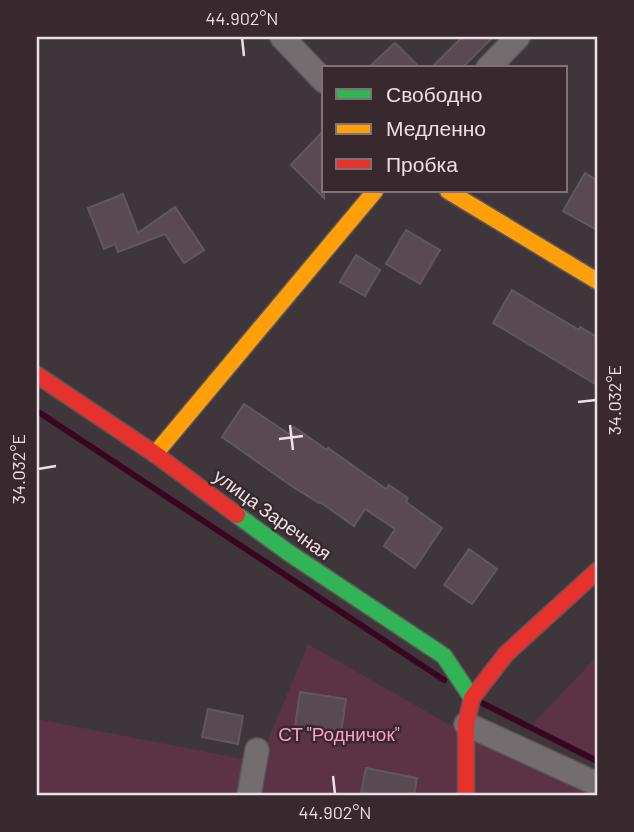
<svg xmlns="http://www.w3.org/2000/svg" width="634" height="832" font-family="Barlow,sans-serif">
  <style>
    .green { fill: #5b3344 }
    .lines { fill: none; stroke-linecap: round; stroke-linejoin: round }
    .stream { stroke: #390621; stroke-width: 6 }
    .building { fill: #594951; stroke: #60595c; stroke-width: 2 }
    .street-casing { stroke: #5c5558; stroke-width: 26 }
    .fast-casing { stroke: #5c5558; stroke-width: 19 }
    .slow-casing { stroke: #5c5558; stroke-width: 19 }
    .jam-casing { stroke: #5c5558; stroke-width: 19 }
    .street { stroke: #746d70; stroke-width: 23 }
    .fast { stroke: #30b455; stroke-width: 16 }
    .slow { stroke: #ff9f0a; stroke-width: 16 }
    .jam { stroke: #e5322d; stroke-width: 16 }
    .ticks { fill: none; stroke: #ebe1e4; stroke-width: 2.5 }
    .labels { text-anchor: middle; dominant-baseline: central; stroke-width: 5; stroke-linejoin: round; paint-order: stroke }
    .street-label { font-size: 19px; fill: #ebe1e4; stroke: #38292e }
    .park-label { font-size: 19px; fill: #fe9fc6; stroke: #38292e }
    .neatline { fill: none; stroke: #ebe1e4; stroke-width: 2.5 }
    .ticks-label { font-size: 18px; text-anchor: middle; fill: #ebe1e4 }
  </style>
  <rect width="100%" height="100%" fill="#3e363a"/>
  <path class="green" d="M 308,644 L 466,734 L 597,793 L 597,795 L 37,795 L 37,719 L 259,762 Z
    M 597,656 L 597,760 L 530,727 Z"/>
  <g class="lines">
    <path class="stream" d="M 37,411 L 444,680
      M 480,702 L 597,761"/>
  </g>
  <path class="building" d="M 462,37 L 493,37 L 462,68 L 431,68 Z
    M 395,43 L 420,68 L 368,68 Z
    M 324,130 L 324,198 L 291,165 Z
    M 585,173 L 597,180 L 597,230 L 563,211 Z
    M 123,194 L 138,233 L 175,207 L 204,250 L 184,263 L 165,234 L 118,252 L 115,244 L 104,249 L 88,208 Z
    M 406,230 L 440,250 L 420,284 L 386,264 Z
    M 356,255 L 380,270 L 365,296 L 340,282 Z
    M 512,290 L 579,330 L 580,327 L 597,337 L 597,385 L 493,323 Z
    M 244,404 L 289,434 L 294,427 L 327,450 L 328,448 L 386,489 L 389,485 L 408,498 L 406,502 L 442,528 L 415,568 L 384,546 L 395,529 L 365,509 L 354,526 L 320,502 L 319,503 L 293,487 L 222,437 Z
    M 469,549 L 497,569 L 472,604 L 444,585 Z
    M 300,692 L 346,699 L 341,733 L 295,727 Z
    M 208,709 L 243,716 L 238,744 L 202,737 Z
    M 366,768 L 417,778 L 414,795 L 370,795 L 361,794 Z"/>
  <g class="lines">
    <g class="street-casing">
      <path id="street" d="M 282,37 L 324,81
        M 488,68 L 518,37
        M 466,724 L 597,784
        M 249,795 L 257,750"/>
    </g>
    <g class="fast-casing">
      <path id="fast" d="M 237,515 L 289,553 L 444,656 L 472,698"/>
    </g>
    <g class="slow-casing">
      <path id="slow" d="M 448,191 L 597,281
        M 155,454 L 375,191"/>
    </g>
    <g class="jam-casing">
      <path id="jam" d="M 37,375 L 155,454 L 237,515
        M 466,795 L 466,724 L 472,698 L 506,654 L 597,571"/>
    </g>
    <use href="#street" class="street"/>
    <use href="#fast" class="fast"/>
    <use href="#slow" class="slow"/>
    <use href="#jam" class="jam"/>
  </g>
  <path class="ticks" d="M 242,38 L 244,56M 578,402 L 596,400M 290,425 L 293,450M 279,439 L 303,436M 38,469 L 56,466M 333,776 L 335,794"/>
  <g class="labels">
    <g class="street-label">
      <text transform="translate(273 514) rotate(36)">улица Заречная</text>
    </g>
    <g class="park-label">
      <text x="339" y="733">СТ "Родничок"</text>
    </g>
  </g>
  <rect width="634" height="832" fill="none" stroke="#38292e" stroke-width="77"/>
  <rect x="322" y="66" width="245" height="126" fill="#38292e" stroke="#807377" stroke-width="2"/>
  <rect x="336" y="89" width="35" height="10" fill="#30b455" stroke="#807377" stroke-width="2"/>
  <text x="386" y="102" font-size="21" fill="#ebe1e4">Свободно</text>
  <rect x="336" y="124" width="35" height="10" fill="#ff9f0a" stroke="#807377" stroke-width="2"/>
  <text x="386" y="136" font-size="21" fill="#ebe1e4">Медленно</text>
  <rect x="336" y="159" width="35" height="10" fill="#e5322d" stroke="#807377" stroke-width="2"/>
  <text x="386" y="172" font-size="21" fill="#ebe1e4">Пробка</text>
  <rect x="38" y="38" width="558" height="756" class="neatline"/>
  <g class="ticks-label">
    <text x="242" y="25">44.902°N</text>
    <text transform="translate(615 400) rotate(-90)" y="6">34.032°E</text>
    <text transform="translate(19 469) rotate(-90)" y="6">34.032°E</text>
    <text x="335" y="819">44.902°N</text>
  </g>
</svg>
